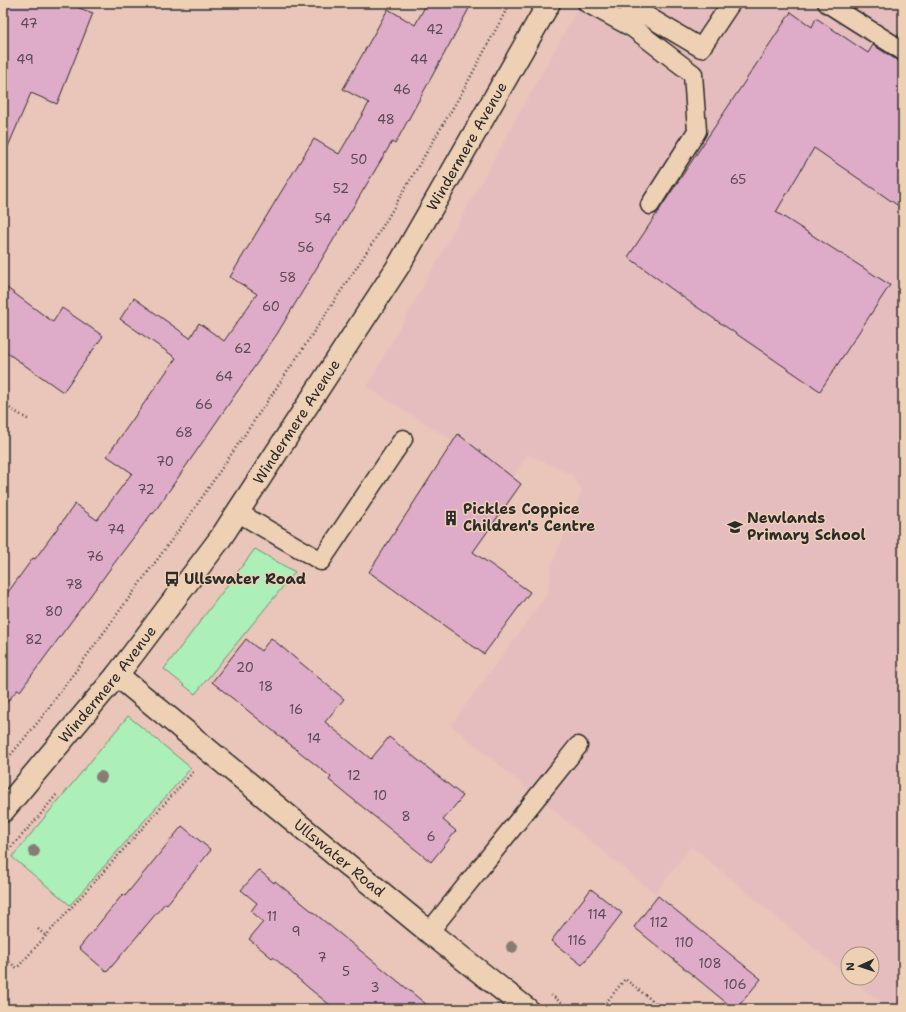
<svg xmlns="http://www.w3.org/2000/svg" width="906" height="1012" font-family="'Shantell Sans',sans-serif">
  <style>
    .built { fill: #e6bdbe }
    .green { fill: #acefb8; stroke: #6c8d72 }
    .building { fill: #deabc8; stroke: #2b2b2b }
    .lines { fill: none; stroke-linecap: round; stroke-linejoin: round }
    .lane-casing { stroke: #2b2b2b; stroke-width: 21 }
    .street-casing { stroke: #2b2b2b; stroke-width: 25 }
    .path { stroke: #2b2b2b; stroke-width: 2.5; stroke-dasharray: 1 3; stroke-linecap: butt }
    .lane { stroke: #eed0b4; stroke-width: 18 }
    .street { stroke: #eed0b4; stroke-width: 22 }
    .tree { fill: #887b73 }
    .labels { text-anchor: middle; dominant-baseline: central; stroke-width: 3; stroke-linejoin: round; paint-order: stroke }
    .number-label { font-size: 13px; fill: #584b52 }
    .street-label { font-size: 15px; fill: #2b2b2b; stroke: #eed0b4 }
    .poi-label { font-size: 15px; font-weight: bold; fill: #2b2b2b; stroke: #eed0b4; text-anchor: start }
  </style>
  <rect width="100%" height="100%" fill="#e9c5ba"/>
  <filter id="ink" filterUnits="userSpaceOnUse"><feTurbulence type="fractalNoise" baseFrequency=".025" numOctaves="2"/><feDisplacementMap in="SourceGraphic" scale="8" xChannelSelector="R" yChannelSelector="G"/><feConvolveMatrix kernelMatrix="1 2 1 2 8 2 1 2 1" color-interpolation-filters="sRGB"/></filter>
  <g filter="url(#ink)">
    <path class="built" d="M 581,3 L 903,3 L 903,1009 L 888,1009 L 851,978 L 872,978 L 872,954 L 848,954 L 848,976 L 691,846 L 655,894 L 451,725 L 548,593 L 552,565 L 582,490 L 572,475 L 528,454 L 513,478 L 367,387 Z"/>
    <path class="green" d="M 255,549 L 295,572 L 195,694 L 164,669 Z
      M 128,716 L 191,768 L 70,905 L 12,857 Z"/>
    <path class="building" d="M 3,3 L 65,3 L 93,13 L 57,104 L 31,93 L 3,158 Z
      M 427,3 L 472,3 L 395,144 L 392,142 L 277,334 L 153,514 L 152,513 L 121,554 L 20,691 L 17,690 L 3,707 L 3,599 L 33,558 L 35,559 L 75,504 L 97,520 L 132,473 L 107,456 L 176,358 L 120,319 L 134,298 L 190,338 L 199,323 L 224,341 L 257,294 L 230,277 L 278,197 L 314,139 L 339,154 L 369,103 L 343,89 L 388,9 L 415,25 Z
      M 791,12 L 812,27 L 816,18 L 868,53 L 873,45 L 903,64 L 903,209 L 814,148 L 776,212 L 890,285 L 820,391 L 691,303 L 628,257 Z
      M 3,285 L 53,322 L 62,308 L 103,336 L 63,392 L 3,350 Z
      M 458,434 L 521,484 L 473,552 L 530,592 L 484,654 L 369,572 Z
      M 271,638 L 344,699 L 325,722 L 371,759 L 389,737 L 463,796 L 443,820 L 456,831 L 431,862 L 329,780 L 331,777 L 212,682 L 246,639 L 261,651 Z
      M 182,826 L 211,850 L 167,904 L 165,903 L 107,972 L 79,948 L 123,894 L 125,896 Z
      M 259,870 L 274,883 L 275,881 L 432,1009 L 335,1009 L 310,989 L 273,957 L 272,958 L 249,939 L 263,922 L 251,911 L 257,903 L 241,890 Z
      M 591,889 L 622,913 L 582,965 L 551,941 Z
      M 658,896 L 761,979 L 736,1009 L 734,1009 L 634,927 Z"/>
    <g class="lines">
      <g class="lane-casing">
        <path id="lane" d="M 587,3 L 633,28 L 693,74 L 697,131 L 650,205
          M 625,3 L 701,48 L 731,3
          M 827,3 L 903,51
          M 237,512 L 321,561 L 403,439
          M 429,932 L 578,746"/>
      </g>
      <g class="street-casing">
        <g id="street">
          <path id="s1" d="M 117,675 L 429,932 L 527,1009"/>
          <path id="s2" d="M 3,811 L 117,675 L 220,539 L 399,265 L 549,3"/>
        </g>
      </g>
      <path class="path" d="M 3,404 L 29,420
        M 3,764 L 39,721 L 192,512 L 294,362 L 374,241 L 464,89 L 510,3
        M 3,856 L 35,821 L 57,794
        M 38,929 L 46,936
        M 3,957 L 17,968 L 193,772
        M 551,995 L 570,1009
        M 601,1009 L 625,979 L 663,1009"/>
      <use href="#lane" class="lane"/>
      <use href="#street" class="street"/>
    </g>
    <g class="tree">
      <circle cx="101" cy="777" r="6"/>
      <circle cx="34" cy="851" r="6"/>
      <circle cx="512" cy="947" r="6"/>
    </g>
  </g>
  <defs>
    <g id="building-bare" transform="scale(1.2)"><path d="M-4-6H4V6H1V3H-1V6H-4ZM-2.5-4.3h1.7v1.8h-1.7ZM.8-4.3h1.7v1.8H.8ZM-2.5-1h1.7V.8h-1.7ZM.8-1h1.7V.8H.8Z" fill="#2b2b2b" stroke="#eed0b4" stroke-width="2.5" paint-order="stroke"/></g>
    <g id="school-bare" transform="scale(1.2)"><path d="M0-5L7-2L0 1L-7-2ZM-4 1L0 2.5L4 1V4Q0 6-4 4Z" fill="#2b2b2b" stroke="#eed0b4" stroke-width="2.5" paint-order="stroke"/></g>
    <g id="bus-bare" transform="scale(1.2)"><path d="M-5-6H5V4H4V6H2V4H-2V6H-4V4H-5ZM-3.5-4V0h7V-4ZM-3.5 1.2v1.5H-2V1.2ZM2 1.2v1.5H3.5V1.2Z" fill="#2b2b2b" stroke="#eed0b4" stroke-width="2.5" paint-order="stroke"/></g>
  </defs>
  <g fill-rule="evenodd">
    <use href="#building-bare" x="451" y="518"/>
    <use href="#school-bare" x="735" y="527"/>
    <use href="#bus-bare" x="172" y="579"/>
  </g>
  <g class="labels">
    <g class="number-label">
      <text x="29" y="23">47</text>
      <text x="435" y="29">42</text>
      <text x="25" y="59">49</text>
      <text x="419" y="59">44</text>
      <text x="402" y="89">46</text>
      <text x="386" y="119">48</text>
      <text x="359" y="159">50</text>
      <text x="738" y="179">65</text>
      <text x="341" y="188">52</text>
      <text x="323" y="218">54</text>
      <text x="306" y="247">56</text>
      <text x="288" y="277">58</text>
      <text x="271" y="306">60</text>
      <text x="243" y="348">62</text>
      <text x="224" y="376">64</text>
      <text x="204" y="404">66</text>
      <text x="184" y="432">68</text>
      <text x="165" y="461">70</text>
      <text x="146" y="489">72</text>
      <text x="116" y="529">74</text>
      <text x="95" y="556">76</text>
      <text x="74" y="584">78</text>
      <text x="54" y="611">80</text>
      <text x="34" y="639">82</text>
      <text x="245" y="667">20</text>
      <text x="266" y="686">18</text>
      <text x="296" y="709">16</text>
      <text x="314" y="738">14</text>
      <text x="354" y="775">12</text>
      <text x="380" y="795">10</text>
      <text x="406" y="816">8</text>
      <text x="431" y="836">6</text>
      <text x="597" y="914">114</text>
      <text x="272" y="916">11</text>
      <text x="659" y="922">112</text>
      <text x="296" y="931">9</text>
      <text x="577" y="940">116</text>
      <text x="684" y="942">110</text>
      <text x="322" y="957">7</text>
      <text x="710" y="963">108</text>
      <text x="346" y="971">5</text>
      <text x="735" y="984">106</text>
      <text x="375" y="987">3</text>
    </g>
    <g class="street-label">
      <text stroke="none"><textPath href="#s2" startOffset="812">Windermere Avenue</textPath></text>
      <text stroke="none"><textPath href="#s2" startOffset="488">Windermere Avenue</textPath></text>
      <text stroke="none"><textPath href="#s2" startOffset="164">Windermere Avenue</textPath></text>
      <text stroke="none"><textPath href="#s1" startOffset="288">Ullswater Road</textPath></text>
    </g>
    <g class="poi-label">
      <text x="463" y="509">Pickles Coppice<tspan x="463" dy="17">Children's Centre</tspan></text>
      <text x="747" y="518">Newlands<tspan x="747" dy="17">Primary School</tspan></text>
      <text x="184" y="579">Ullswater Road</text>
    </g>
  </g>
  <rect width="906" height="1012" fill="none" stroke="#eed0b4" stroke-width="16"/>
  <rect x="8" y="8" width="890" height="996" fill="none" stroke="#2b2b2b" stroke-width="1.5" filter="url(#ink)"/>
  <g transform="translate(860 966) rotate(267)"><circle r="19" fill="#eed0b4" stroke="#a08e7d"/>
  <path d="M0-3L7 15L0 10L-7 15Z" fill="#2b2b2b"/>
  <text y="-6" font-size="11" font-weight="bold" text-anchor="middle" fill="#2b2b2b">N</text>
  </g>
</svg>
